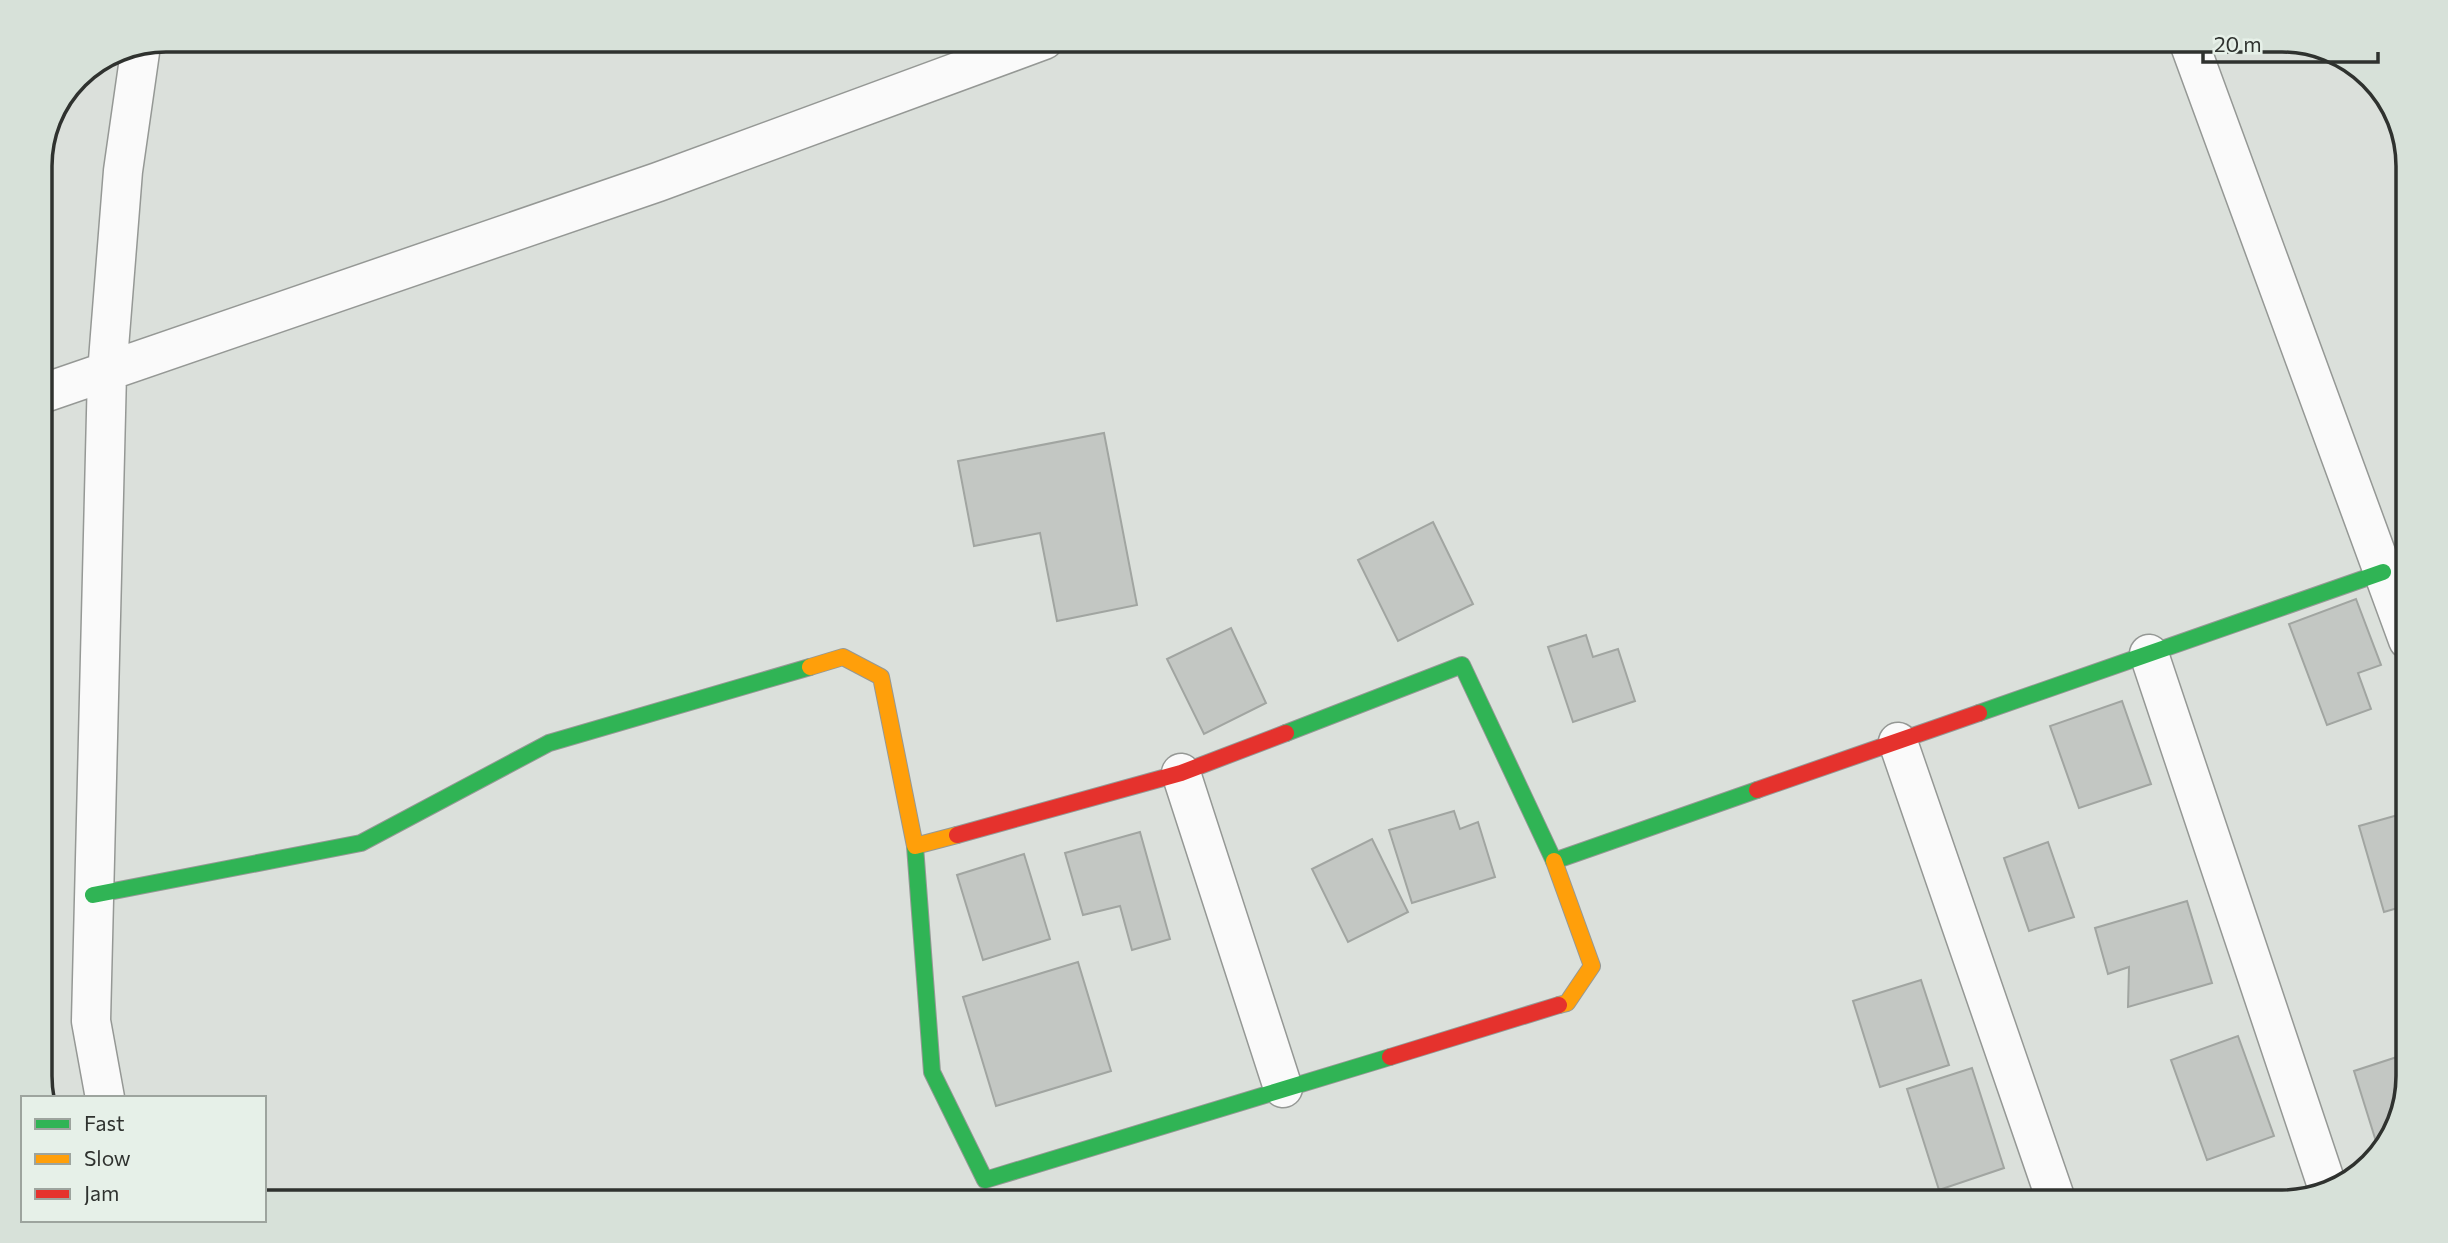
<svg xmlns="http://www.w3.org/2000/svg" width="2448" height="1243" font-family="Commissioner,sans-serif">
  <style>
    .building { fill: #c3c7c3; stroke: #a1a5a1; stroke-width: 2 }
    .lines { fill: none; stroke-linecap: round; stroke-linejoin: round }
    .street-casing { stroke: #959895; stroke-width: 41 }
    .fast-casing { stroke: #959895; stroke-width: 18 }
    .slow-casing { stroke: #959895; stroke-width: 18 }
    .jam-casing { stroke: #959895; stroke-width: 18 }
    .street { stroke: #fafafa; stroke-width: 38 }
    .fast { stroke: #30b455; stroke-width: 16 }
    .slow { stroke: #ff9f0a; stroke-width: 16 }
    .jam { stroke: #e5322d; stroke-width: 16 }
    .rim { fill: none; stroke: #2f322f; stroke-width: 3.5 }
  </style>
  <rect width="100%" height="100%" fill="#dbe0db"/>
  <path class="building" d="M 1104,433 L 1137,605 L 1057,621 L 1040,533 L 974,546 L 958,461 Z
    M 1433,522 L 1473,604 L 1398,641 L 1358,560 Z
    M 2356,599 L 2381,665 L 2358,673 L 2371,709 L 2327,725 L 2289,624 Z
    M 1231,628 L 1266,703 L 1204,734 L 1167,659 Z
    M 1586,635 L 1593,657 L 1618,649 L 1635,701 L 1573,722 L 1548,647 Z
    M 2122,701 L 2151,784 L 2079,808 L 2050,726 Z
    M 1454,811 L 1460,829 L 1478,822 L 1495,877 L 1412,903 L 1389,830 Z
    M 2405,813 L 2408,821 L 2408,905 L 2384,912 L 2359,826 Z
    M 1140,832 L 1170,939 L 1132,950 L 1120,906 L 1083,915 L 1065,853 Z
    M 1372,839 L 1408,912 L 1348,942 L 1312,869 Z
    M 2048,842 L 2074,917 L 2029,931 L 2004,858 Z
    M 1024,854 L 1050,939 L 983,960 L 957,875 Z
    M 2187,901 L 2212,983 L 2128,1007 L 2129,967 L 2108,974 L 2095,928 Z
    M 1078,962 L 1111,1071 L 996,1106 L 963,997 Z
    M 1921,980 L 1949,1065 L 1880,1087 L 1853,1001 Z
    M 2238,1036 L 2274,1136 L 2207,1160 L 2171,1060 Z
    M 2397,1057 L 2393,1104 L 2401,1104 L 2395,1132 L 2379,1151 L 2354,1071 Z
    M 1972,1068 L 2004,1168 L 1939,1190 L 1907,1089 Z"/>
  <g class="lines">
    <g class="street-casing">
      <path id="street" d="M 2188,40 L 2408,640
        M 41,394 L 658,182 L 1044,40
        M 2149,654 L 2328,1189
        M 1898,742 L 2057,1203
        M 1181,773 L 1283,1088
        M 105,1098 L 91,1021 L 107,373 L 123,171 L 141,45"/>
    </g>
    <g class="fast-casing">
      <path id="fast" d="M 1979,713 L 2383,572
        M 1286,733 L 1462,665 L 1554,861 L 1757,790
        M 915,846 L 932,1072 L 985,1180 L 1390,1057
        M 93,895 L 361,843 L 549,743 L 810,667"/>
    </g>
    <g class="slow-casing">
      <path id="slow" d="M 810,667 L 843,657 L 881,677 L 915,846 L 957,835
        M 1554,861 L 1592,966 L 1567,1003 L 1559,1005"/>
    </g>
    <g class="jam-casing">
      <path id="jam" d="M 1757,790 L 1979,713
        M 957,835 L 1181,773 L 1286,733
        M 1390,1057 L 1559,1005"/>
    </g>
    <use href="#street" class="street"/>
    <use href="#fast" class="fast"/>
    <use href="#slow" class="slow"/>
    <use href="#jam" class="jam"/>
  </g>
  <path d="M0 0H2448V1243H0ZM166 52H2282A114 114 0 0 1 2396 166V1076A114 114 0 0 1 2282 1190H166A114 114 0 0 1 52 1076V166A114 114 0 0 1 166 52Z" fill="#d7e1d9" fill-rule="evenodd"/>
  <path class="rim" d="M166 52H2282A114 114 0 0 1 2396 166V1076A114 114 0 0 1 2282 1190H166A114 114 0 0 1 52 1076V166A114 114 0 0 1 166 52Z"/>
  <rect x="21" y="1096" width="245" height="126" fill="#e6f0e8" stroke="#9da49e" stroke-width="2"/>
  <rect x="35" y="1119" width="35" height="10" fill="#30b455" stroke="#9da49e" stroke-width="2"/>
  <text x="84" y="1131" font-size="21" fill="#2f322f">Fast</text>
  <rect x="35" y="1154" width="35" height="10" fill="#ff9f0a" stroke="#9da49e" stroke-width="2"/>
  <text x="84" y="1166" font-size="21" fill="#2f322f">Slow</text>
  <rect x="35" y="1189" width="35" height="10" fill="#e5322d" stroke="#9da49e" stroke-width="2"/>
  <text x="84" y="1201" font-size="21" fill="#2f322f">Jam</text>
  <path d="M2203 52v10h175v-10" fill="none" stroke="#2f322f" stroke-width="3.5"/>
  <text x="2214" y="52" font-size="21" fill="#2f322f" stroke="#e6f0e8" stroke-width="5" paint-order="stroke">20 m</text>
</svg>
